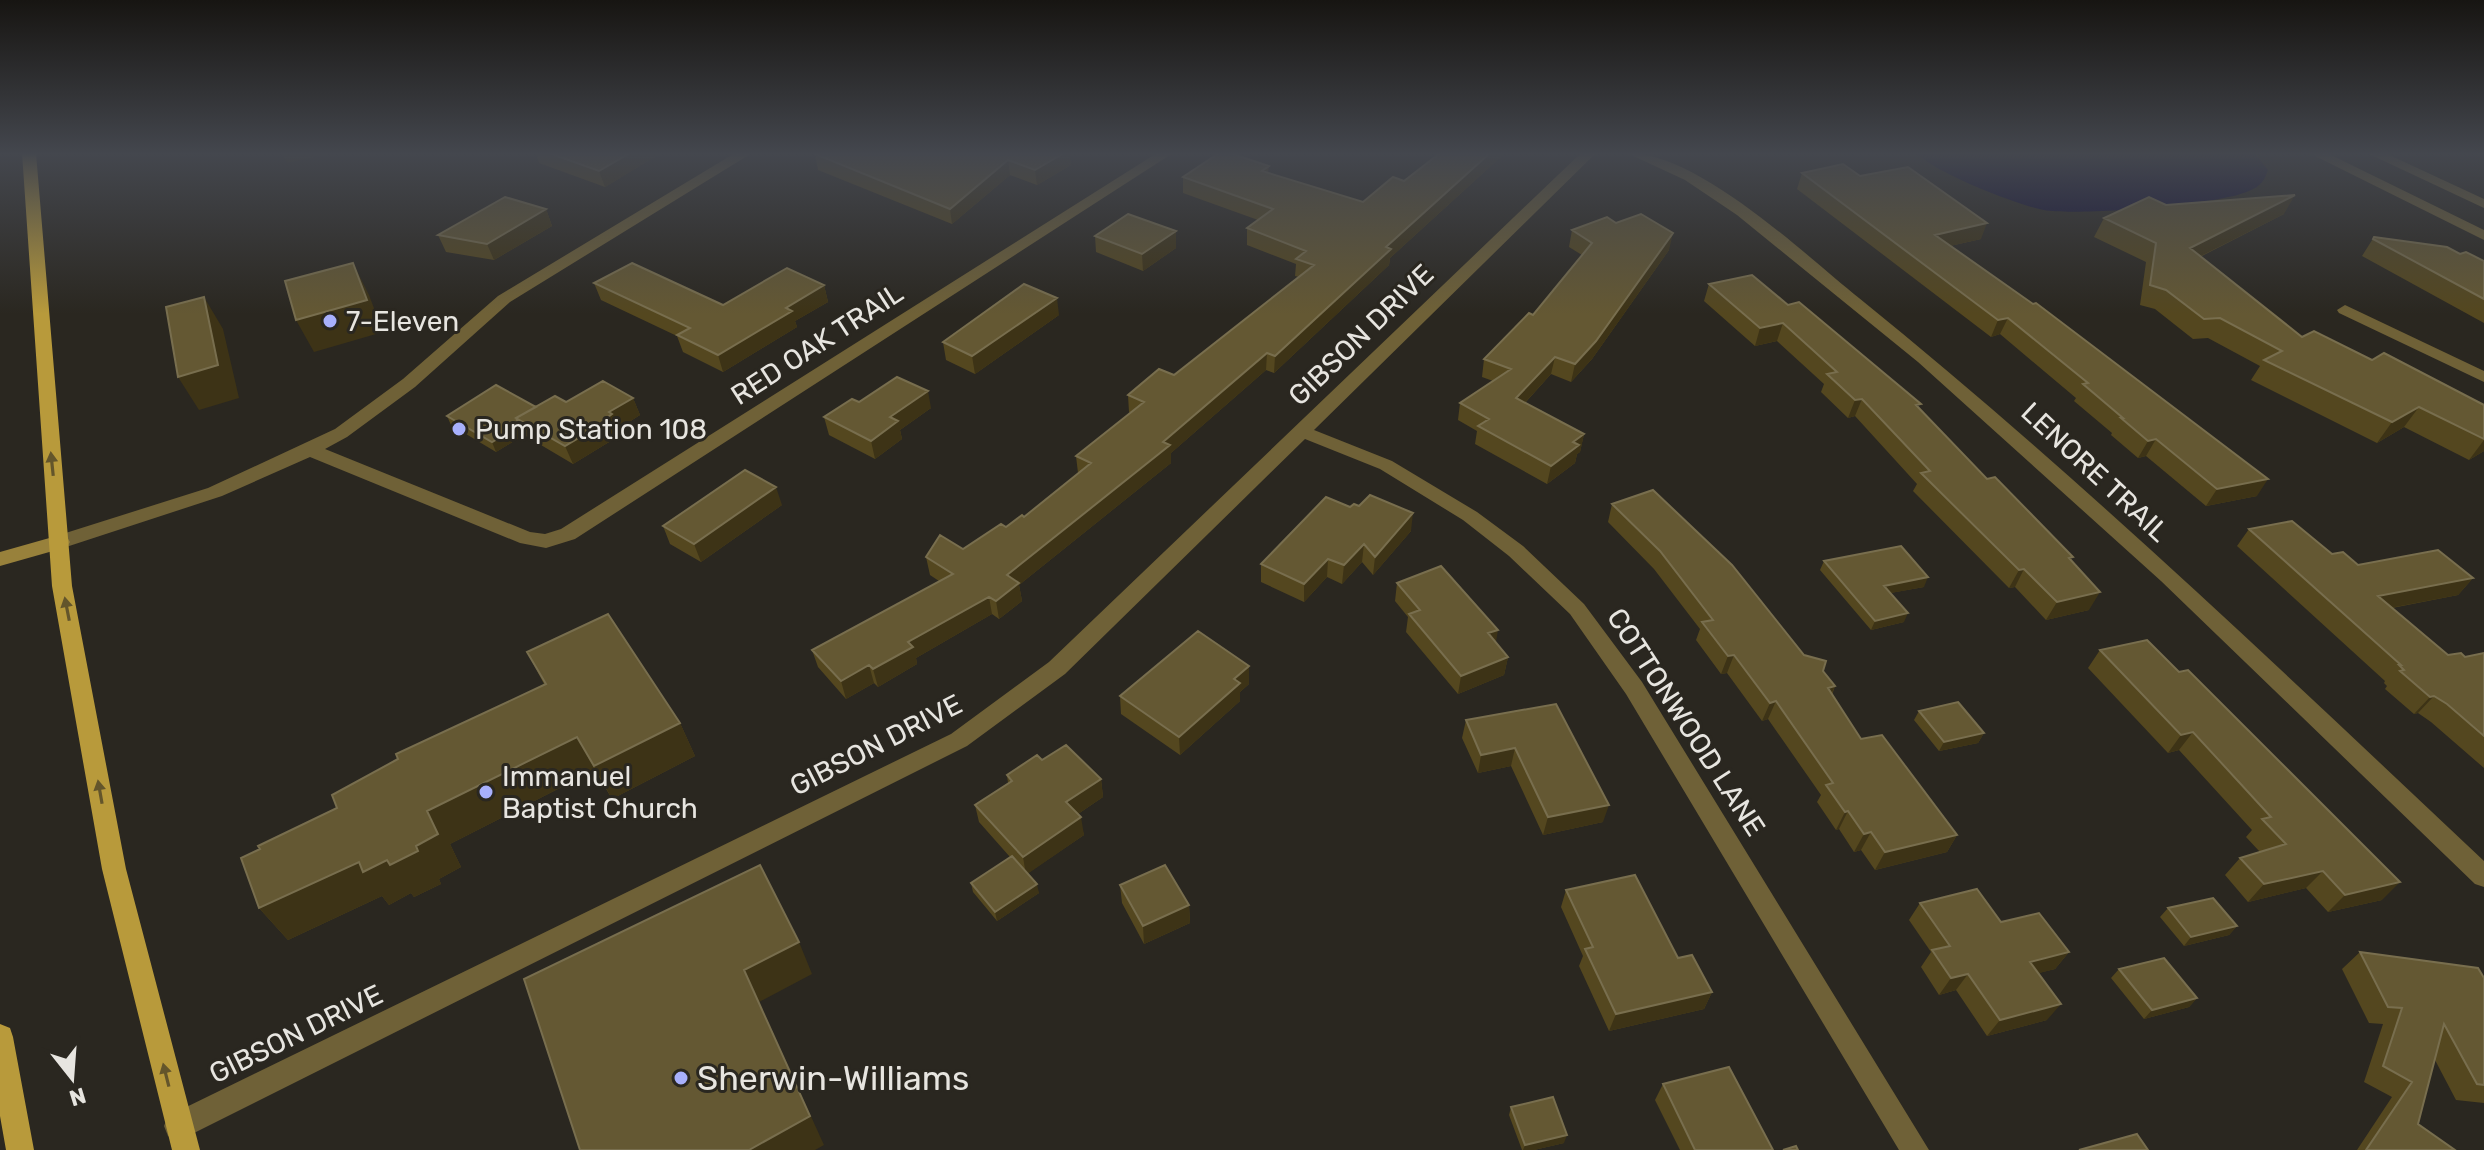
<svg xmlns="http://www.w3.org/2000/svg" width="2484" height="1150" font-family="Rubik,sans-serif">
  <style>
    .water { fill: #0f0c36 }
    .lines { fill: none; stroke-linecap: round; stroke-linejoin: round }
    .street { fill: #6f6137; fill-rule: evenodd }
    .secondary { fill: #98813b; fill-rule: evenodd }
    .primary { fill: #b89a3b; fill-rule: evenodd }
    .wall { fill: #54471f }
    .shaded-wall { fill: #3d3316 }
    .building { fill: #645833; stroke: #786e4e; stroke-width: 2 }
    .oneway { fill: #63552b }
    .poi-dot { fill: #a8b0fc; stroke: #2a2720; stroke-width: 3 }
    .labels { text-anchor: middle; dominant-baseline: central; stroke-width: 6; stroke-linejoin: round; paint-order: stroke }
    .poi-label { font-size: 28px; fill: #e7e5e0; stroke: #2a2720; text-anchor: start }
    .street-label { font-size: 28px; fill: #e7e5e0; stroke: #2a2720 }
    .near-poi-label { font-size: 34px; fill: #e7e5e0; stroke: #2a2720; text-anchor: start }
  </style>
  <rect width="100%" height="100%" fill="#2a2720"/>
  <path class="water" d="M 1917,153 L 2254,153 L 2268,170 C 2264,181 2261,186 2249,191 C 2218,205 2078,216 2044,210 C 2017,205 1933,172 1917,153 Z"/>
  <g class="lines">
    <path class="street" d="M 735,153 L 752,153 L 510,302 L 415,387 L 347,437 L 325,449 L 530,532 L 545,534 L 561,529 L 1157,153 L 1173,153 L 575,539 L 546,548 L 520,543 L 310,457 L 222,496 L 60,549 L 50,542 L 53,537 L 208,488 L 335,429 L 403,379 L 498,296 Z
      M 1581,153 L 1596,153 L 1314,430 L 1392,461 L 1477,512 L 1523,546 L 1584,604 L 1642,682 L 1929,1150 L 1899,1150 L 1626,694 L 1570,614 L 1509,556 L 1463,520 L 1380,469 L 1305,439 L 1065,674 L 967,746 L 188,1136 L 178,1140 L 168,1136 L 164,1126 L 168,1116 L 951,734 L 1049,662 Z
      M 1627,153 C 1698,152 1804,254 1859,298 C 2078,475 2280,669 2484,861 L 2484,887 L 2475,884 L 2161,581 L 1918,362 L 1737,215 L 1685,180 Z
      M 2309,153 L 2327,153 L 2484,230 L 2484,240 Z
      M 2367,153 L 2385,153 L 2484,199 L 2484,208 Z
      M 2345,305 L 2484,371 L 2484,382 L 2339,313 L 2337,310 Z"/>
    <path class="secondary" d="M 60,535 L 67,537 L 70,542 L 67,547 L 0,566 L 0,552 Z"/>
    <path class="primary" d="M 22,153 L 36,153 L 72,586 L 126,869 L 200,1150 L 172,1150 L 102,869 L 52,586 Z
      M 0,1024 L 10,1028 L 13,1037 L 34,1150 L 6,1150 L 0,1116 Z"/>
  </g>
  <path class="wall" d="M 536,153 L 661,153 L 605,187 L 539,163 Z
    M 1069,153 L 1071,165 L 1037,185 L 1010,175 L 952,224 L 818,170 L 815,154 Z
    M 1440,153 L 1505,153 L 1390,258 L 1389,265 L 1274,373 L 1266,370 L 1171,453 L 1171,463 L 1019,585 L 1022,601 L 999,619 L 992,614 L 916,658 L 917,664 L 878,687 L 874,683 L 846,699 L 818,667 L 812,650 L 939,581 L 930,575 L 926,557 L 963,549 L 1024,517 L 1078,473 L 1076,456 L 1131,412 L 1129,412 L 1128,395 L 1174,375 L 1299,277 L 1295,276 L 1296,264 L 1247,245 L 1247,228 L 1258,220 L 1183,193 L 1183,177 L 1269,166 L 1268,173 L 1363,202 L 1404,181 Z
    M 1725,153 L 1763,153 L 1763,154 L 1725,154 Z
    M 1802,173 L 1860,176 L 1981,239 L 1950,246 L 2257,496 L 2206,506 L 2146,456 L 2138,458 L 2111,435 L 2112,433 L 2074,401 L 2076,398 L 2000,334 L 1991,337 L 1797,189 Z
    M 2166,205 L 2284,214 L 2200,257 L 2302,337 L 2372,360 L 2484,405 L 2484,451 L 2469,460 L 2404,427 L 2377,443 L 2251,380 L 2260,366 L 2208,338 L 2193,339 L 2155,309 L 2140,305 L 2146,262 L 2094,237 L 2104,218 Z
    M 546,209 L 552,226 L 494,260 L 446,252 L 438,235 Z
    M 1616,223 L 1669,250 L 1592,359 L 1571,382 L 1551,374 L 1525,403 L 1584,434 L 1580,452 L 1577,454 L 1575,463 L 1547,484 L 1475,444 L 1477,431 L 1458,420 L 1460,403 L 1493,381 L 1482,377 L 1484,359 L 1533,315 L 1582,255 L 1569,247 L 1572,230 Z
    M 1095,236 L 1176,248 L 1143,271 L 1096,252 Z
    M 2374,237 L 2460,254 L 2484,261 L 2484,323 L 2362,256 Z
    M 594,283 L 723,305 L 824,285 L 828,302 L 795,321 L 797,327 L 723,372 L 683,352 L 677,336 L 601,300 Z
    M 1709,284 L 1788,305 L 1919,408 L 1987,479 L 2072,560 L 2089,610 L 2046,620 L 2015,587 L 2009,588 L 1913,491 L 1917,484 L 1855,416 L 1848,418 L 1821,392 L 1824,384 L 1777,341 L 1755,346 L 1704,301 Z
    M 1059,315 L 975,374 L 946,360 L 943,342 Z
    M 633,398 L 640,415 L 618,429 L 619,432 L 613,436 L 614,439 L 573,464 L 524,435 L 496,452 L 451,425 L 447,416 L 566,402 Z
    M 859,402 L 931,408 L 900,430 L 902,439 L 875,459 L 829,435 L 824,417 Z
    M 1612,504 L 1823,671 L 1835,686 L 1832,695 L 1861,739 L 1957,835 L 1947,852 L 1875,870 L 1861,850 L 1854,852 L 1839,829 L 1836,830 L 1817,802 L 1821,795 L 1768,719 L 1762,721 L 1727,673 L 1721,674 L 1696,640 L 1700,629 L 1654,569 L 1608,522 Z
    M 782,505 L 701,562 L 670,544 L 663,526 Z
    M 1350,507 L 1411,531 L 1373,575 L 1362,562 L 1342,584 L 1327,577 L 1304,602 L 1261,582 L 1261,564 Z
    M 2249,529 L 2358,565 L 2473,578 L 2458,595 L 2392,608 L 2448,655 L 2465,657 L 2484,653 L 2484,768 L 2431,722 L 2418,713 L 2414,714 L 2385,689 L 2387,686 L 2384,683 L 2385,681 L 2237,546 Z
    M 1824,561 L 1924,587 L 1890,593 L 1904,622 L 1871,630 L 1820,570 Z
    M 1397,583 L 1508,657 L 1504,675 L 1458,694 L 1406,632 L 1408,617 L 1395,601 Z
    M 2100,650 L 2382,900 L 2328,912 L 2306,888 L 2248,902 L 2225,875 L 2240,858 L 2260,852 L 2246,837 L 2252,830 L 2179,750 L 2168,753 L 2088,668 Z
    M 527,652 L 680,723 L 695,756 L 612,799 L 595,770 L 450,844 L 461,867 L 439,879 L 441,884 L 414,897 L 411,893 L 389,905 L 382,896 L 288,940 L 259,908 L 260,849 L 337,808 L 544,684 Z
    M 1249,666 L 1249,684 L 1240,692 L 1240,701 L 1180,755 L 1121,714 L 1120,696 Z
    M 1556,704 L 1603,822 L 1543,835 L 1511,766 L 1478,773 L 1462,738 L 1466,720 Z
    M 1919,711 L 1984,733 L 1978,743 L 1939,751 L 1914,720 Z
    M 1042,760 L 1101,779 L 1103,797 L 1078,814 L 1084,835 L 1028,873 L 1039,893 L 997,921 L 973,892 L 971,883 L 1010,857 L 979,822 L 975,805 L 1008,783 L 1007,775 Z
    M 1120,885 L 1189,905 L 1190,923 L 1144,944 L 1122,903 Z
    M 1566,890 L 1678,958 L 1712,992 L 1704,1009 L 1609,1031 L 1579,966 L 1583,956 L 1561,907 Z
    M 1920,903 L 2001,922 L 2069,952 L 2055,969 L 2038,973 L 2047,1020 L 1987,1036 L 1956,990 L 1939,995 L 1921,967 L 1931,952 L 1909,920 Z
    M 2168,908 L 2237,926 L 2229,935 L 2184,946 L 2160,917 Z
    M 2360,952 L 2484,978 L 2484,1103 L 2456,1100 L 2435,1060 L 2418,1124 L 2455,1150 L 2357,1150 L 2392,1097 L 2364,1082 L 2383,1024 L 2369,1023 L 2342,969 Z
    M 2119,969 L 2197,998 L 2189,1007 L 2144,1019 L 2111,978 Z
    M 1663,1084 L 1773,1150 L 1680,1150 L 1655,1100 Z
    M 1511,1107 L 1564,1143 L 1534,1150 L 1522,1150 L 1509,1115 Z"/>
  <path class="shaded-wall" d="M 282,153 L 333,153 L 287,163 Z
    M 630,153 L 661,153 L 605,187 L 599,171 Z
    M 1064,153 L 1069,153 L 1071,165 L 1037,185 L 1035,170 Z
    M 1490,153 L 1505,153 L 1390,258 L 1389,265 L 1274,373 L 1275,356 L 1386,247 Z
    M 1008,160 L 1010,175 L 952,224 L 950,209 Z
    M 2295,195 L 2284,214 L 2179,267 L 2190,248 Z
    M 546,209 L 552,226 L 494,260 L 487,244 Z
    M 1987,223 L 1981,239 L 1928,251 L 1935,235 Z
    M 1176,231 L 1176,248 L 1143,271 L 1142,254 Z
    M 1673,233 L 1669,250 L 1592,359 L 1571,382 L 1575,364 Z
    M 353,263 L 369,295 L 383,332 L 314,352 L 296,320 Z
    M 824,285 L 828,302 L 795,321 L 797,327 L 723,372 L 718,355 L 786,308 Z
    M 204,297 L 223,329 L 239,398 L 199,410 L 178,377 Z
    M 1057,298 L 1059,315 L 975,374 L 972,356 Z
    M 2008,318 L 2000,334 L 1991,337 L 1998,320 Z
    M 1783,323 L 1777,341 L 1755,346 L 1760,328 Z
    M 1267,353 L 1266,370 L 1171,453 L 1171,463 L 1019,585 L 1022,601 L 999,619 L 996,601 L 1007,575 Z
    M 1555,357 L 1551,374 L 1513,416 L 1516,398 Z
    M 928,391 L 931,408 L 900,430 L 902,439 L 875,459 L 871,441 L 890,417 Z
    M 633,398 L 640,415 L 618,429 L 619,432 L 613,436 L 614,439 L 573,464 L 565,446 L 604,420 L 609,412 Z
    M 1862,399 L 1855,416 L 1848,418 L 1855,400 Z
    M 2419,407 L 2404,427 L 2377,443 L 2392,422 Z
    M 520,426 L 524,435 L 496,452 L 492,442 Z
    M 1584,434 L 1580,452 L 1577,454 L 1575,463 L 1547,484 L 1551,466 L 1573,442 Z
    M 2156,439 L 2146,456 L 2138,458 L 2148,441 Z
    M 2484,440 L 2484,451 L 2469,460 Z
    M 2268,479 L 2257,496 L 2206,506 L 2217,489 Z
    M 776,487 L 782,505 L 701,562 L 694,544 Z
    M 1413,513 L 1411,531 L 1373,575 L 1375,557 Z
    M 1364,544 L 1362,562 L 1342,584 L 1344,565 Z
    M 1328,559 L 1327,577 L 1304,602 L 1304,584 Z
    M 2024,569 L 2015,587 L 2009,588 L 2019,570 Z
    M 1928,577 L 1924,587 L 1880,595 L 1884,586 Z
    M 2473,578 L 2458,595 L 2364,613 L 2378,596 Z
    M 2100,592 L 2089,610 L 2046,620 L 2057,602 Z
    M 989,597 L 992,614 L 916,658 L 917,664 L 878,687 L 873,669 L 908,642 Z
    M 1908,613 L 1904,622 L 1871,630 L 1875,621 Z
    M 1498,630 L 1495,648 L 1488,633 Z
    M 1734,655 L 1727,673 L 1721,674 L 1728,656 Z
    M 1508,657 L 1504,675 L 1458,694 L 1461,676 Z
    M 869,665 L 874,683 L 846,699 L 841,681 Z
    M 1249,666 L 1249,684 L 1240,692 L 1240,701 L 1180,755 L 1179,737 L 1234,679 Z
    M 1835,686 L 1827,704 L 1828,688 Z
    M 2434,696 L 2418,713 L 2414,714 L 2430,697 Z
    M 1776,701 L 1768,719 L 1762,721 L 1770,703 Z
    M 680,723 L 695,756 L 612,799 L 594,766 Z
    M 2193,732 L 2179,750 L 2168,753 L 2181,735 Z
    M 1984,733 L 1978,743 L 1939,751 L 1944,742 Z
    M 577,737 L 595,770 L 450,844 L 461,867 L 439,879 L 441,884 L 414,897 L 411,893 L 389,905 L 382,896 L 288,940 L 259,908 L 359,862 L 416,846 L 427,811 Z
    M 1515,748 L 1511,766 L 1478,773 L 1481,755 Z
    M 1101,779 L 1103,797 L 1069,820 L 1066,802 Z
    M 1609,805 L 1603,822 L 1543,835 L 1548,817 Z
    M 1848,811 L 1839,829 L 1836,830 L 1845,812 Z
    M 1081,817 L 1084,835 L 1026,875 L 1023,857 Z
    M 1871,832 L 1861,850 L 1854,852 L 1864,834 Z
    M 1957,835 L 1947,852 L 1875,870 L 1885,852 Z
    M 2323,871 L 2306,888 L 2248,902 L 2264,884 Z
    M 2400,882 L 2382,900 L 2328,912 L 2345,895 Z
    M 1037,884 L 1039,893 L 997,921 L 995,912 Z
    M 1189,905 L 1190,923 L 1144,944 L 1143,926 Z
    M 2237,926 L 2229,935 L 2184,946 L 2191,937 Z
    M 799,942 L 812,974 L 759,1002 L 824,1145 L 815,1150 L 749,1150 L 744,970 Z
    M 2069,952 L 2055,969 L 2017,979 L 2030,962 Z
    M 1968,974 L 1956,990 L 1939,995 L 1951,978 Z
    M 1712,992 L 1704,1009 L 1609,1031 L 1616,1014 Z
    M 2197,998 L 2189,1007 L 2144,1019 L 2152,1010 Z
    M 2061,1004 L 2047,1020 L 1987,1036 L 2000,1020 Z
    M 1567,1135 L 1564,1143 L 1534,1150 L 1523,1150 L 1525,1145 Z"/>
  <path class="building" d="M 549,153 L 630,153 L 599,171 Z
    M 817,153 L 1064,153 L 1035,170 L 1008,160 L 950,209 L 815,154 Z
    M 1219,153 L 1230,153 L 1269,166 L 1262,171 L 1363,202 L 1393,177 L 1404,181 L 1440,153 L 1490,153 L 1386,247 L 1391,249 L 1275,356 L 1267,353 L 1163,442 L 1170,445 L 1007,575 L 1019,583 L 996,601 L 989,597 L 908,642 L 913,647 L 873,669 L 869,665 L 841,681 L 812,650 L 953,574 L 926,557 L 940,535 L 963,549 L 1001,524 L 1006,527 L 1022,515 L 1024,517 L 1091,463 L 1076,456 L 1144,402 L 1128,395 L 1159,369 L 1174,375 L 1314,265 L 1296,259 L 1306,251 L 1247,228 L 1273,209 L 1183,177 Z
    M 1843,164 L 1860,176 L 1908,167 L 1987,223 L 1935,235 L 2033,304 L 2036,303 L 2268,479 L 2217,489 L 2156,439 L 2148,441 L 2121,418 L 2123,418 L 2083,384 L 2088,383 L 2008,318 L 1998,320 L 1802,173 Z
    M 2295,195 L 2190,248 L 2302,337 L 2314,331 L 2372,360 L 2384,353 L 2484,405 L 2484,439 L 2419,407 L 2392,422 L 2264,360 L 2282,351 L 2220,318 L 2204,319 L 2166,290 L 2150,285 L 2156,243 L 2104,218 L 2149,197 L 2166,205 Z
    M 505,197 L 546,209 L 487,244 L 438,235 Z
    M 1128,214 L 1176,231 L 1142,254 L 1095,236 Z
    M 1641,214 L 1673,233 L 1596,341 L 1575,364 L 1555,357 L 1516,398 L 1584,434 L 1573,442 L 1579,445 L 1551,466 L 1478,426 L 1489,419 L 1460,403 L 1511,369 L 1484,359 L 1529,313 L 1533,315 L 1592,243 L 1572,230 L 1607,217 L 1616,223 Z
    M 2374,237 L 2447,247 L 2460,254 L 2466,252 L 2484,261 L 2484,299 L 2373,239 Z
    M 353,263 L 367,300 L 296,320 L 285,281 Z
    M 632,263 L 723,305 L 787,268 L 824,285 L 786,308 L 792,311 L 718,355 L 677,335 L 690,328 L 594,283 Z
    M 1752,275 L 1788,305 L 1799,302 L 1921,404 L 1916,405 L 1987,479 L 1995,477 L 2073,557 L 2069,558 L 2100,592 L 2057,602 L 2024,569 L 2019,570 L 1921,473 L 1930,471 L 1862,399 L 1855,400 L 1827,374 L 1837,372 L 1783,323 L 1760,328 L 1709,284 Z
    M 1024,284 L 1057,298 L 972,356 L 943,342 Z
    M 204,297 L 218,365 L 178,377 L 166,307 Z
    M 897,377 L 928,391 L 890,417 L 898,421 L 871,441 L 824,417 L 852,399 L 859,402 Z
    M 603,381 L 633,398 L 609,412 L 612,414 L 604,420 L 607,421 L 565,446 L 516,418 L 555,396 L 566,402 Z
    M 496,385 L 536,407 L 516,418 L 520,426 L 492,442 L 447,416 Z
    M 745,470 L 776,487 L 694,544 L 663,526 Z
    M 1653,490 L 1732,565 L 1804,655 L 1826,661 L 1823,671 L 1835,686 L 1828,688 L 1861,739 L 1882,735 L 1957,835 L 1885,852 L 1871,832 L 1864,834 L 1848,811 L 1845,812 L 1826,785 L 1833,783 L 1776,701 L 1770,703 L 1734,655 L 1728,656 L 1702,622 L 1713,620 L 1660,551 L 1612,504 Z
    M 1370,495 L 1413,513 L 1375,557 L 1364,544 L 1344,565 L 1328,559 L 1304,584 L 1261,564 L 1326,497 L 1350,507 L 1354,504 L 1359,506 Z
    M 2292,521 L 2332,554 L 2343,552 L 2358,565 L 2438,550 L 2473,578 L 2378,596 L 2448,655 L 2461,653 L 2465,657 L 2484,653 L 2484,736 L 2447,704 L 2434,696 L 2430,697 L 2400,671 L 2404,670 L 2399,665 L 2401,665 L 2249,529 Z
    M 1901,546 L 1928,577 L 1884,586 L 1908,613 L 1875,621 L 1824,561 Z
    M 1441,566 L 1498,630 L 1488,633 L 1508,657 L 1461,676 L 1409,614 L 1420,610 L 1397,583 Z
    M 608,614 L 680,723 L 594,766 L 577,737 L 427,811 L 438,834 L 416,846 L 418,851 L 390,865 L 387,860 L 363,872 L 359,862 L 259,908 L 241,858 L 260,849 L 258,846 L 337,808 L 332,795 L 398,759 L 396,754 L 546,684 L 527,652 Z
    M 1198,631 L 1249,666 L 1234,679 L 1240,683 L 1179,737 L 1120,696 Z
    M 2147,640 L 2179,672 L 2188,670 L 2400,882 L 2345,895 L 2323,871 L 2264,884 L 2240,858 L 2286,844 L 2262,819 L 2271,817 L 2193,732 L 2181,735 L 2100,650 Z
    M 1958,702 L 1984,733 L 1944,742 L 1919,711 Z
    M 1556,704 L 1609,805 L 1548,817 L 1515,748 L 1481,755 L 1466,720 Z
    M 1066,745 L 1101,779 L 1066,802 L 1081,817 L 1023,857 L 975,805 L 1012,781 L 1007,775 L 1037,755 L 1042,760 Z
    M 1012,856 L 1037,884 L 995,912 L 971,883 Z
    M 760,865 L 799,942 L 744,970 L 810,1116 L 749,1150 L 580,1150 L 524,979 Z
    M 1165,865 L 1189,905 L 1143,926 L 1120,885 Z
    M 1635,875 L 1678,958 L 1692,955 L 1712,992 L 1616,1014 L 1585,949 L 1593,947 L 1566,890 Z
    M 1977,889 L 2001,922 L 2039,913 L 2069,952 L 2030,962 L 2061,1004 L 2000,1020 L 1968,974 L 1951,978 L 1932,950 L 1950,946 L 1920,903 Z
    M 2213,898 L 2237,926 L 2191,937 L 2168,908 Z
    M 2360,952 L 2478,968 L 2484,978 L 2484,1085 L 2477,1084 L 2444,1024 L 2418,1124 L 2455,1150 L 2366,1150 L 2412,1082 L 2383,1066 L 2402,1008 L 2388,1007 Z
    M 2164,958 L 2197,998 L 2152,1010 L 2119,969 Z
    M 1729,1067 L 1773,1150 L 1695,1150 L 1663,1084 Z
    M 1553,1097 L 1567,1135 L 1525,1145 L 1511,1107 Z
    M 2137,1134 L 2148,1150 L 2079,1150 Z
    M 1796,1146 L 1798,1150 L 1783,1150 Z"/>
  <defs><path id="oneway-solid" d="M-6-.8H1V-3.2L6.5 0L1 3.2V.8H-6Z" transform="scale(2)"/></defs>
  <g class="oneway">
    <use href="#oneway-solid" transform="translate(52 464) rotate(-96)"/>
    <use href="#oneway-solid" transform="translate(67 609) rotate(-101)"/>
    <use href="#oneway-solid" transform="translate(100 792) rotate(-100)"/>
    <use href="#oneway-solid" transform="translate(166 1075) rotate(-104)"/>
  </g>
  <linearGradient id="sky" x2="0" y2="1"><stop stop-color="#171512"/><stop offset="0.49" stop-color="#44474e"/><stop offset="1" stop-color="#44474e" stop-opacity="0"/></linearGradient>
  <rect width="2484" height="314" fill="url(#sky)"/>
  <g class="poi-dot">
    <circle cx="330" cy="321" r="8"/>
    <circle cx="459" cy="429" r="8"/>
    <circle cx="486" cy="792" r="8"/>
    <circle cx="681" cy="1078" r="8"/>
  </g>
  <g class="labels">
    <g class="poi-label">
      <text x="346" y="321">7-Eleven</text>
      <text x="475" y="429">Pump Station 108</text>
      <text x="502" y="776">Immanuel<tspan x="502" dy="32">Baptist Church</tspan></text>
    </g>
    <g class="street-label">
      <text transform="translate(1361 335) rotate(-44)">GIBSON DRIVE</text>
      <text transform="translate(817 344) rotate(-33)">RED OAK TRAIL</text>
      <text transform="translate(2095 472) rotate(43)">LENORE TRAIL</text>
      <text transform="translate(1686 722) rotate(57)">COTTONWOOD LANE</text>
      <text transform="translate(876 745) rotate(-27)">GIBSON DRIVE</text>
      <text transform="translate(296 1034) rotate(-26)">GIBSON DRIVE</text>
    </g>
    <g class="near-poi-label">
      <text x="697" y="1078">Sherwin-Williams</text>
    </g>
  </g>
  <g transform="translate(72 1078) rotate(163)" stroke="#2a2720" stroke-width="6" paint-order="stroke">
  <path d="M0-6L14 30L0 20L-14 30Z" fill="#e7e5e0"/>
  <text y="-12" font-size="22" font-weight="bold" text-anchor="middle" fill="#e7e5e0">N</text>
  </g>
</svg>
